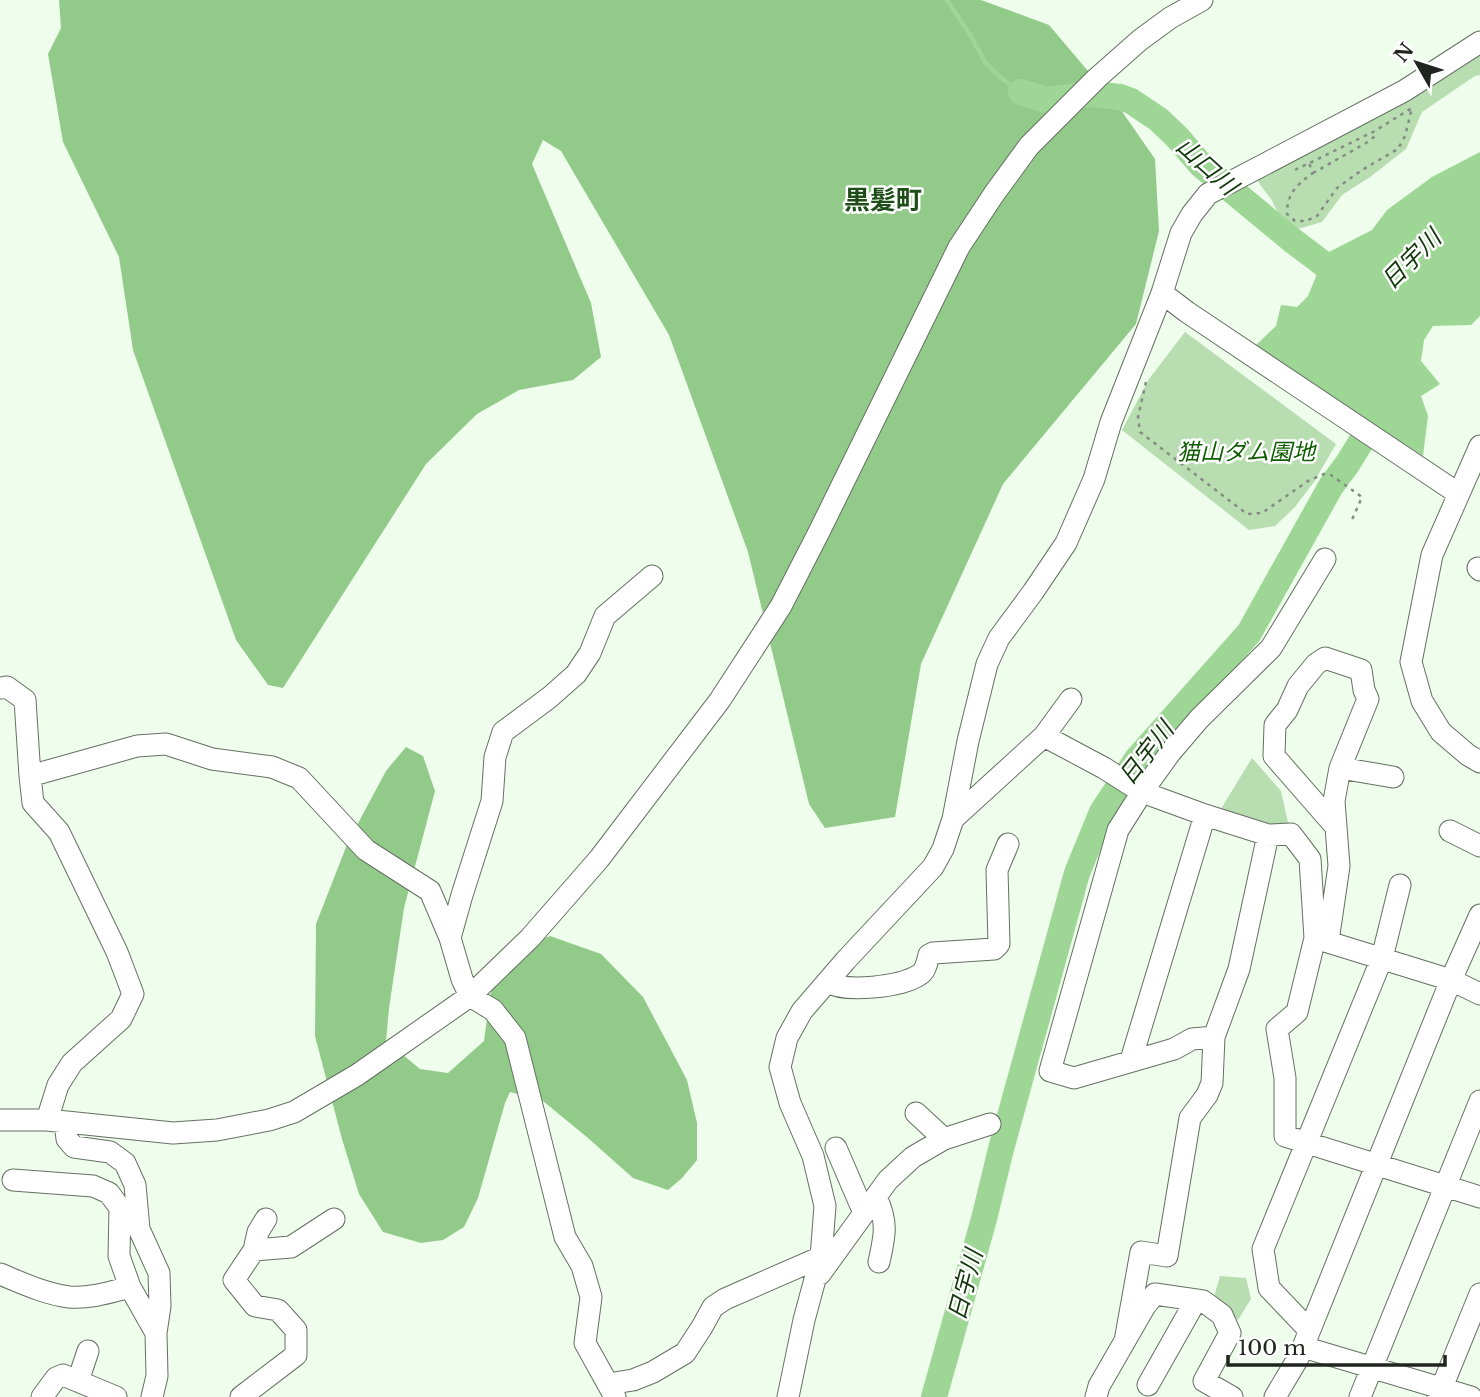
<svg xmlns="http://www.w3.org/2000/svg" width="1480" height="1397" font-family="'Libre Baskerville','Noto Sans JP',serif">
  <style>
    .green { fill: #b7ddb1 }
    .forest { fill: #92cb89 }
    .water { fill: #9ed795 }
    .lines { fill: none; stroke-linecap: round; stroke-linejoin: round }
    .stream { stroke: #9ed795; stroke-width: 4.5 }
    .river { stroke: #9ed795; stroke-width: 26 }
    .minor-casing { stroke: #647062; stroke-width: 23 }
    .path { stroke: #848d82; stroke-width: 2.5; stroke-dasharray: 3.5 5; stroke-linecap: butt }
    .minor { stroke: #fff; stroke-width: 21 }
    .labels { text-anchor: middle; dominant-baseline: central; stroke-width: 5; stroke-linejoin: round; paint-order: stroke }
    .park-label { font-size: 23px; font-style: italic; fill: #0e5d00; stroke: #fff }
    .water-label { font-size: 24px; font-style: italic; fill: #11370b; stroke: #fff }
    .quarter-label { font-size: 26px; font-weight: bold; fill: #1e4e17; stroke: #fff }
  </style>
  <rect width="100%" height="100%" fill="#effdec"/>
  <path class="green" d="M 1480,52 L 1480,75 L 1475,76 L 1422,112 L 1406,149 L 1370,177 L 1342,195 L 1322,222 L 1298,229 L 1282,220 L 1271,199 L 1261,186 L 1255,176 Z
    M 1185,332 L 1336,444 L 1314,482 L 1294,508 L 1275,526 L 1249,530 L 1122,430 L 1149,379 Z
    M 1252,758 L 1281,791 L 1289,827 L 1269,830 L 1219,812 Z
    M 1220,1276 L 1246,1278 L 1251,1299 L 1238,1320 L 1214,1297 Z"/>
  <path class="forest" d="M 59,0 L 981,0 L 1049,25 L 1121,110 L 1155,159 L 1159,231 L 1136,324 L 1003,484 L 921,664 L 895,817 L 825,828 L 809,804 L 748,552 L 669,335 L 561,151 L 543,140 L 532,164 L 591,303 L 601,357 L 573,380 L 519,390 L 477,414 L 426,464 L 283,688 L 268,685 L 236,640 L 133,350 L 119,257 L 63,142 L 48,54 L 61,28 Z
    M 406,747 L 423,756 L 435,791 L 404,908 L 389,1008 L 386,1041 L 420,1069 L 448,1073 L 484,1041 L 491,990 L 515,949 L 550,936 L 601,954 L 643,997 L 687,1080 L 697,1123 L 697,1160 L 682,1178 L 668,1190 L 633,1178 L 588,1138 L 543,1101 L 510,1092 L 505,1103 L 478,1198 L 464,1227 L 443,1240 L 421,1243 L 383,1232 L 359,1194 L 342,1139 L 315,1036 L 316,924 L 348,842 L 386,771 Z"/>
  <path class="water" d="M 1480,152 L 1480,316 L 1471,325 L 1433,326 L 1424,340 L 1421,361 L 1440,384 L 1421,396 L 1428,416 L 1423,456 L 1254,347 L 1276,326 L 1281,305 L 1297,307 L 1308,296 L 1325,254 L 1372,230 L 1387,210 L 1432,177 Z"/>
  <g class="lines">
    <path class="stream" d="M 947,0 L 971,36 L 985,62 L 1001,78 L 1021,92"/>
    <path class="river" d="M 1021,92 L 1046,100 L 1092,94 L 1120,97 L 1131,101 L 1158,119 L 1178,138 L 1201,165 L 1293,241 L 1349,283
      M 934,1397 L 984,1219 L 1001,1149 L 1077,873 L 1102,812 L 1137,759 L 1249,633 L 1331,486 L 1348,463 L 1380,411 L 1376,389"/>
    <g class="minor-casing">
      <path id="minor" d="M 1162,293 L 1187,312 L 1459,494
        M 1480,446 L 1432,555 L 1411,662 L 1422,701 L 1441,732 L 1468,755 L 1480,762
        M 1478,568 L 1480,570
        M 0,688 L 7,687 L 25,700 L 30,776 L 137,746 L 166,744 L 212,759 L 272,767 L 299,778 L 366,850 L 430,891 L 450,938 L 462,979 L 470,996 L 493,1010 L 515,1038 L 565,1237 L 582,1266 L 591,1297 L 585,1343 L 615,1397
        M 1044,736 L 1071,699
        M 1340,768 L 1393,777
        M 30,776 L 33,803 L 59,832 L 117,952 L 133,994 L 121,1019 L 72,1063 L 58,1085 L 47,1120
        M 953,819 L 1044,736 L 1104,768 L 1142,792 L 1205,815 L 1268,835 L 1291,834 L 1310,859 L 1315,938 L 1451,980 L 1480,994
        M 1450,831 L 1480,846
        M 1268,835 L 1239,969 L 1214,1037 L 1192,1039 L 1174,1049 L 1074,1078 L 1050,1071 L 1118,830 L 1142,792 L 1170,753 L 1199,719 L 1271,648 L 1325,559
        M 450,938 L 462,895 L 492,801 L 495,757 L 503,732 L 550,697 L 576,674 L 590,653 L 605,616 L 652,576
        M 1315,938 L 1297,1012 L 1277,1029 L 1285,1078 L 1285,1136 L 1480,1197
        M 1328,941 L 1339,866 L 1334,801 L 1340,768 L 1368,699 L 1364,690 L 1361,670 L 1325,658 L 1316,664 L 1298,686 L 1287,710 L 1275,725 L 1274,756 L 1336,827
        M 827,982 C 846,993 900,987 919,975 C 926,971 927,962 929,955 L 933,953 L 994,949 L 999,944 L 997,870 L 1008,844
        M 1131,1060 L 1205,815
        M 916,1113 L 944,1139
        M 0,1120 L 47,1120 L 173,1133 L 217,1130 L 269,1120 L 294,1112 L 357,1075 L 470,996 L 530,938 L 599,859 L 720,700 L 781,606 L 819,532 L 959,247 L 994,194 L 1029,146 L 1097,78 L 1140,40 L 1170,18 L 1202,0
        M 65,1122 L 67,1139 L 74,1147 L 110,1152 L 125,1163 L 135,1185 L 139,1229 L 159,1273 L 160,1306 L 156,1333 L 157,1376 L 152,1397
        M 836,1148 L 864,1213
        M 13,1180 L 93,1186 L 109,1193 L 120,1208 L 119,1256 L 130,1287
        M 876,1197 C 888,1222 885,1235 879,1262
        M 254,1250 L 258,1232 L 266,1219
        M 0,1274 C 22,1283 45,1294 69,1297 C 89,1299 111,1292 130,1287 L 156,1333
        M 820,1274 L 888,1180 L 913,1157 L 944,1139 L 990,1124
        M 1309,1330 L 1269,1288 L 1263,1249 L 1382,958 L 1400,885
        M 1125,1341 L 1141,1252 L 1167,1256 L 1190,1118 L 1207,1095 L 1212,1083 L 1214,1037
        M 1303,1347 L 1471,1397
        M 78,1381 L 88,1351
        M 608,1384 L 633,1380 L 653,1372 L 685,1353 L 702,1327 L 713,1307 L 725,1299 L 821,1257
        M 1148,1385 L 1196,1300
        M 42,1397 L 56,1378 L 63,1375 L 116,1397
        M 241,1397 L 296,1355 L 296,1330 L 278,1310 L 255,1306 L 234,1280 L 254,1250 L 291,1247 L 334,1219
        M 788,1397 L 804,1320 L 821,1257 L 825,1206 L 813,1156 L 790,1103 L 780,1067 L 787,1038 L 802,1011 L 846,960 L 933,867 L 943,849 L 953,819 L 968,741 L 987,664 L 999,638 L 1033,592 L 1066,543 L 1094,479 L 1111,422 L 1162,293 L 1181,233 L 1192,214 L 1208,194 L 1404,91 L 1480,42
        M 1096,1397 L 1099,1386 L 1145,1306 L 1155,1294 L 1203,1301 L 1222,1315 L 1230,1333 L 1204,1381 L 1232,1397
        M 1275,1397 L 1297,1360 L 1303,1347 L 1451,980 L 1480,915
        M 1360,1397 L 1480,1101
        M 1438,1397 L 1480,1294"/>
    </g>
    <path class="path" d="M 1295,170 L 1373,132 L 1412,108 L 1405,136 L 1398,149 L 1362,170 L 1337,188 L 1317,216 L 1306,221 L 1295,221 L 1287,214 C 1287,193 1297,185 1313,173 L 1309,163
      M 1313,173 L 1366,143 L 1374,137 L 1377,132
      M 1146,382 L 1138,417 L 1140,432 L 1247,514 L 1262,513 L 1308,481 L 1324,474 L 1331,475 L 1362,497 L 1351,522"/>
    <use href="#minor" class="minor"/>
  </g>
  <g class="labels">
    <g class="park-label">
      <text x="1246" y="452">猫山ダム園地</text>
    </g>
    <g class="water-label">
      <text transform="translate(1207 166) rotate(42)">山口川</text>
      <text transform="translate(1411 259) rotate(-45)">日宇川</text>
      <text transform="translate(1146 753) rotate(-52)">日宇川</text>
      <text transform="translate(965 1285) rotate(-75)">日宇川</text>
    </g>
    <g class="quarter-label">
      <text x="883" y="200">黒髪町</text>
    </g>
  </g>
  <g transform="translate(1417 63) rotate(309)" stroke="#ffffff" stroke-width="5" paint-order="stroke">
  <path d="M0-5L12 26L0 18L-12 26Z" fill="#20251f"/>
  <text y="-10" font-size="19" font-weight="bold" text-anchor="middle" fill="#20251f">N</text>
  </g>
  <path d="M1228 1355v10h217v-10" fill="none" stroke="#20251f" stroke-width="3.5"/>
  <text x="1238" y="1355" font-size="21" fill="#20251f" stroke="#ffffff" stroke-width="5" paint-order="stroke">100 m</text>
</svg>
